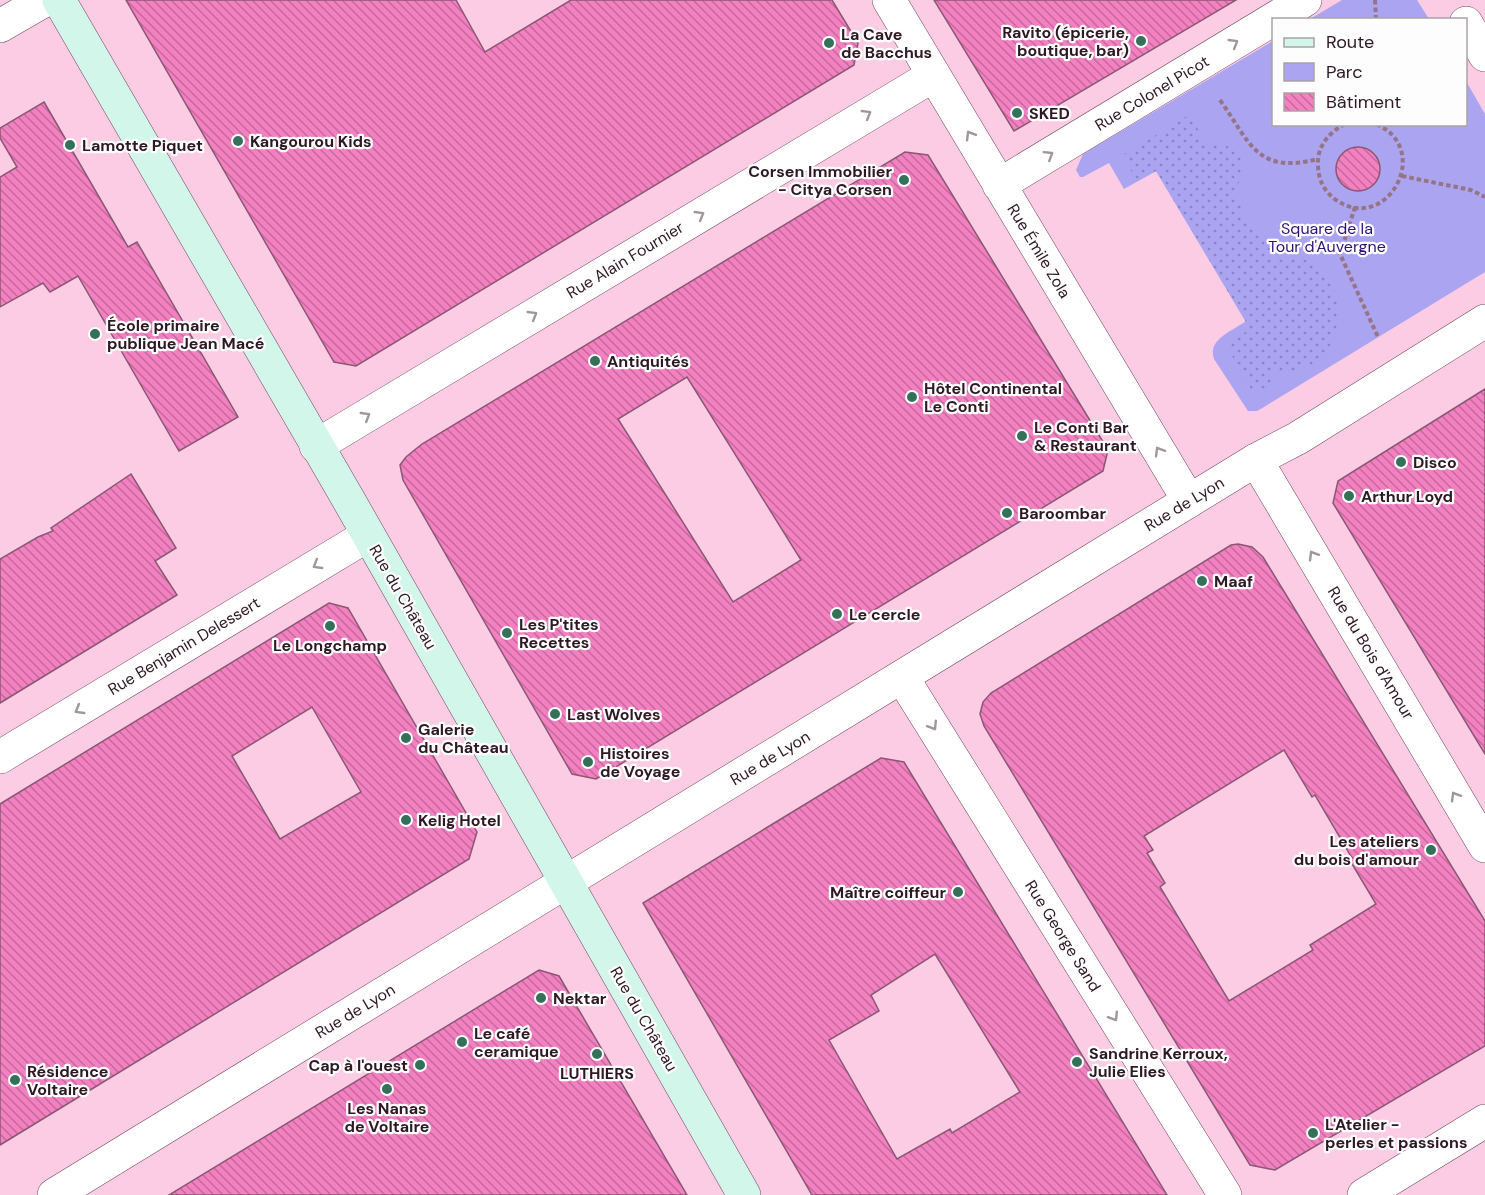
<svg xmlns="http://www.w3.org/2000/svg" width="1485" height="1195" font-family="'DM Sans',sans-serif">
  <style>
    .green { fill: #aaa4f1 }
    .garden { fill: url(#garden-dots) }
    .building { fill: url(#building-back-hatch); stroke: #8a5873; stroke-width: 1.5; fill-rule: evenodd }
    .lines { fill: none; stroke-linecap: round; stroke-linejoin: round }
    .minor-casing { stroke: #75455f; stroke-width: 34 }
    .tertiary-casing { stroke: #75455f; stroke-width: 34 }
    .secondary-casing { stroke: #75455f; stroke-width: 34 }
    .path { stroke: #967486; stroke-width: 4; stroke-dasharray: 4.5 3; stroke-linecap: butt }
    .minor { stroke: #fff; stroke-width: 33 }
    .tertiary { stroke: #fff; stroke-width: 33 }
    .secondary { stroke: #d2f7ea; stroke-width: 33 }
    .oneway { stroke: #a0979c }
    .poi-dot { fill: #35705a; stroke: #fdfdfd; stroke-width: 2 }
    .labels { text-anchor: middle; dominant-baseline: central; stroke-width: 4.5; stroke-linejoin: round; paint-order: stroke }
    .poi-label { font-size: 16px; font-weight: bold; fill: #2d1823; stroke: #fdfdfd; text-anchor: start }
    .street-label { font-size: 16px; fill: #2d1823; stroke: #fdfdfd }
    .park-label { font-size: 16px; fill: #2f1273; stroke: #fdfdfd }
  </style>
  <defs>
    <pattern id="garden-dots" width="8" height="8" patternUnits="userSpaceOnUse" patternTransform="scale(1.5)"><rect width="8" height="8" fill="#aaa4f1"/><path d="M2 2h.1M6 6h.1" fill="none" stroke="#8b85c3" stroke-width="1.8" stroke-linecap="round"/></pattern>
    <pattern id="building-back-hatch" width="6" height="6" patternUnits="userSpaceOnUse" patternTransform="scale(1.5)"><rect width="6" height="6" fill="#f381c2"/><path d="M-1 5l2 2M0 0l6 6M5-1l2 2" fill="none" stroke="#c5699d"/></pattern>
  </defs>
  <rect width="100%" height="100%" fill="#fbcce4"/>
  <path class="green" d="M 1342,0 L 1417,0 L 1429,19 L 1310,19 Z
    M 1273,41 L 1274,124 L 1466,124 L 1466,81 L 1485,114 L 1485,272 L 1264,407 L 1257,411 L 1248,411 L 1214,359 C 1207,339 1233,331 1246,321 L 1156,171 L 1124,189 L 1109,163 L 1083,177 L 1080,177 L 1076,170 L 1083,154 Z"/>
  <path class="garden" d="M 1189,115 L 1207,144 C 1237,139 1254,166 1234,190 L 1249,226 L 1264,235 L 1267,239 L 1270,248 L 1269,260 C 1348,237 1362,356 1296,371 C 1288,373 1280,371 1273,370 L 1270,385 L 1260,391 L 1251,389 L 1226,345 L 1250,329 L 1156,171 L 1138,181 L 1121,156 Z"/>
  <path class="building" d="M 126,0 L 456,0 L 485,52 L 571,0 L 832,0 L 858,43 L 854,65 L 356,366 L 334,362 Z
    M 934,0 L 1236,0 L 1014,131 Z
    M 44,102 L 128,247 L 137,242 L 238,417 L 179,451 L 78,276 L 50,292 L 43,283 L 0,307 L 0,177 L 17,167 L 0,138 L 0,128 Z
    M1336 169a22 22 0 1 1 44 0a22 22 0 1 1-44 0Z
    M 905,152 L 928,155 L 1108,450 L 1103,471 L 596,779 L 572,774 L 403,480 L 400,465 L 406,457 L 422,444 ZM 687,377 L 801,560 L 733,602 L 618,419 Z
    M 1485,389 L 1485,754 L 1333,503 L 1338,481 Z
    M 131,474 L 176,548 L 155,561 L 177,595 L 0,703 L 0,559 L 38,537 L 53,531 L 51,528 Z
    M 1238,544 L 1252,547 L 1263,557 L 1485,921 L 1485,1046 L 1275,1170 L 1250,1165 L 984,726 L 980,714 L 983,702 L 991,693 L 1231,545 ZM 1284,750 L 1312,797 L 1315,795 L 1352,858 L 1349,859 L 1376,904 L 1310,945 L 1313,950 L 1229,1001 L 1160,887 L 1165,883 L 1147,853 L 1153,850 L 1144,836 Z
    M 329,603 L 348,608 L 477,832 L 469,859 L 0,1145 L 0,804 ZM 312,707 L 361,792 L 280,839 L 232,756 Z
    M 881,758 L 904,762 L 1167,1195 L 812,1195 L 643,903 ZM 935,954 L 1020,1092 L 952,1133 L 950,1129 L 897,1159 L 829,1040 L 879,1011 L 871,995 Z
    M 539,970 L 559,976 L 687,1195 L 169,1195 Z"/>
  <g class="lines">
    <g class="minor-casing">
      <path id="minor" d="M 889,0 L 1189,501
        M 1466,23 L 1485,55
        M 0,26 L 45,0
        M 999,185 L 1305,0
        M 316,446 L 934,75
        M 1256,460 L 1485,846
        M 902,677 L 1225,1195
        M 0,757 L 368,535
        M 1364,1195 L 1485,1121"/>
    </g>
    <g class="tertiary-casing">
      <path id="tertiary" d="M 54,1195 L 1256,460 L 1298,438 L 1485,321"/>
    </g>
    <g class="secondary-casing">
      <path id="secondary" d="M 59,0 L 347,497 L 744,1195"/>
    </g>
    <path class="path" d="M 1375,0 L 1376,20
      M 1220,100 C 1250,142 1256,175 1318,159
      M 1345,124 C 1329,132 1317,147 1318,164 C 1318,180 1324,191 1336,200 C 1387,235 1434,149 1376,124
      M 1402,176 L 1471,190 L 1485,197
      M 1355,207 L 1340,254 L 1378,337"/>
    <use href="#minor" class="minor"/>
    <use href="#tertiary" class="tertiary"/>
    <use href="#secondary" class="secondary"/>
  </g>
  <defs><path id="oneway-chevron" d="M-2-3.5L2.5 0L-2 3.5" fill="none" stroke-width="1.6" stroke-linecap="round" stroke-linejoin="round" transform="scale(1.5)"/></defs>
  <g class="oneway">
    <use href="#oneway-chevron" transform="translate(1234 43) rotate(-31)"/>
    <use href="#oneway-chevron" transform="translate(867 114) rotate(-31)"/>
    <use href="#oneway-chevron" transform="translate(970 135) rotate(-121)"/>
    <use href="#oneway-chevron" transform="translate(1049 155) rotate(-32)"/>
    <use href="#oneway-chevron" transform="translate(700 215) rotate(-31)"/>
    <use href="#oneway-chevron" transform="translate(533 315) rotate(-31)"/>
    <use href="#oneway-chevron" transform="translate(366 416) rotate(-31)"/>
    <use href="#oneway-chevron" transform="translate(1159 451) rotate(-121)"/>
    <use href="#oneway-chevron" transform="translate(1313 555) rotate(-121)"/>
    <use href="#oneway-chevron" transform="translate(317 565) rotate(149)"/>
    <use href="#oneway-chevron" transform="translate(79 710) rotate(149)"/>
    <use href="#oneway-chevron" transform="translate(933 726) rotate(58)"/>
    <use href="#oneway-chevron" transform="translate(1455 796) rotate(-121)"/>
    <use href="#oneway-chevron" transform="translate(1114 1017) rotate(58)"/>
  </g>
  <g class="poi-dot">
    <circle cx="1141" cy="41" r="6"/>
    <circle cx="829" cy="43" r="6"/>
    <circle cx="1017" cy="113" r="6"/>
    <circle cx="238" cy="141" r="6"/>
    <circle cx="70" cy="145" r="6"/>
    <circle cx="904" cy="180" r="6"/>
    <circle cx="95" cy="334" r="6"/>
    <circle cx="595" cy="361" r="6"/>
    <circle cx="912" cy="397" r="6"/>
    <circle cx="1022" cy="436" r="6"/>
    <circle cx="1401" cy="462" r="6"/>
    <circle cx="1349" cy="496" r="6"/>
    <circle cx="1007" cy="513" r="6"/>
    <circle cx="1202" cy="581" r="6"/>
    <circle cx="837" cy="614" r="6"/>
    <circle cx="330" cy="626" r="6"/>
    <circle cx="507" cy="633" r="6"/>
    <circle cx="555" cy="714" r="6"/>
    <circle cx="406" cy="738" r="6"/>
    <circle cx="588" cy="762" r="6"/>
    <circle cx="406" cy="820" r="6"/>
    <circle cx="1431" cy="850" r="6"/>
    <circle cx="958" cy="892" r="6"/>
    <circle cx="541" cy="998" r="6"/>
    <circle cx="462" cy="1042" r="6"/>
    <circle cx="597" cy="1054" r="6"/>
    <circle cx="1077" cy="1062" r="6"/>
    <circle cx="420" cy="1065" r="6"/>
    <circle cx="15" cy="1080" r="6"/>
    <circle cx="387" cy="1089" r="6"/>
    <circle cx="1313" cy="1133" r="6"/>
  </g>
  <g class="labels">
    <g class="poi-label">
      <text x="1129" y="32" text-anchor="end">Ravito (épicerie,<tspan x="1129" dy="18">boutique, bar)</tspan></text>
      <text x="841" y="34">La Cave<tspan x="841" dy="18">de Bacchus</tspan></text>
      <text x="1029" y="113">SKED</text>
      <text x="250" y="141">Kangourou Kids</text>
      <text x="82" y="145">Lamotte Piquet</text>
      <text x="892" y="171" text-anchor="end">Corsen Immobilier<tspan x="892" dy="18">- Citya Corsen</tspan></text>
      <text x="107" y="325">École primaire<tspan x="107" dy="18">publique Jean Macé</tspan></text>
      <text x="607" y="361">Antiquités</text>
      <text x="924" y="388">Hôtel Continental<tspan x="924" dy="18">Le Conti</tspan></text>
      <text x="1034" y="427">Le Conti Bar<tspan x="1034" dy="18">&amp; Restaurant</tspan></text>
      <text x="1413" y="462">Disco</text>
      <text x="1361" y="496">Arthur Loyd</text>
      <text x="1019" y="513">Baroombar</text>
      <text x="1214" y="581">Maaf</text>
      <text x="849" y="614">Le cercle</text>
      <text x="519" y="624">Les P'tites<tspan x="519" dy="18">Recettes</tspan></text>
      <text x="330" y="645" text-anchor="middle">Le Longchamp</text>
      <text x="567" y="714">Last Wolves</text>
      <text x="418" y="729">Galerie<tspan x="418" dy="18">du Château</tspan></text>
      <text x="600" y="753">Histoires<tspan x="600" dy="18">de Voyage</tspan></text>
      <text x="418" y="820">Kelig Hotel</text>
      <text x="1419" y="841" text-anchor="end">Les ateliers<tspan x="1419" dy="18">du bois d'amour</tspan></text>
      <text x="946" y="892" text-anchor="end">Maître coiffeur</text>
      <text x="553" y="998">Nektar</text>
      <text x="474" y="1033">Le café<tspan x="474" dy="18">ceramique</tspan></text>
      <text x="1089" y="1053">Sandrine Kerroux,<tspan x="1089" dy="18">Julie Elies</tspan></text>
      <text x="408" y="1065" text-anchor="end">Cap à l'ouest</text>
      <text x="27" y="1071">Résidence<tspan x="27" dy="18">Voltaire</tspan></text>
      <text x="597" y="1073" text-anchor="middle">LUTHIERS</text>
      <text x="387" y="1108" text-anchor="middle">Les Nanas<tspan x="387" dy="18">de Voltaire</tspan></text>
      <text x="1325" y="1124">L'Atelier -<tspan x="1325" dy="18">perles et passions</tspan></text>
    </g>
    <g class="street-label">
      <text transform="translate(1152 93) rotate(-31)">Rue Colonel Picot</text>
      <text transform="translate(1039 251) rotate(59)">Rue Émile Zola</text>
      <text transform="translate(625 260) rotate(-31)">Rue Alain Fournier</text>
      <text transform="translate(1184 504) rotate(-31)">Rue de Lyon</text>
      <text transform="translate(403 597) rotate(60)">Rue du Château</text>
      <text transform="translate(184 646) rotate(-31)">Rue Benjamin Delessert</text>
      <text transform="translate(1371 653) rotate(59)">Rue du Bois d'Amour</text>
      <text transform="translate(770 758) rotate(-31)">Rue de Lyon</text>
      <text transform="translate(1063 936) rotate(58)">Rue George Sand</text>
      <text transform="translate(355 1011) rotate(-31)">Rue de Lyon</text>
      <text transform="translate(644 1019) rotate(60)">Rue du Château</text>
    </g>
    <g class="park-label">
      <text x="1327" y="228">Square de la<tspan x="1327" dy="18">Tour d'Auvergne</tspan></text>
    </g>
  </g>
  <rect x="1272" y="18" width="195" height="108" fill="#fdfdfd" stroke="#aaa1a6" stroke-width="1.5"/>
  <rect x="1284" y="38" width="30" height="9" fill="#d2f7ea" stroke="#aaa1a6" stroke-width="1.5"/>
  <text x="1326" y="48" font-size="18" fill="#2d1823">Route</text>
  <rect x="1284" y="63" width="30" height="18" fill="#aaa4f1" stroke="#aaa1a6" stroke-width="1.5"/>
  <text x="1326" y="78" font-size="18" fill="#2d1823">Parc</text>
  <rect x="1284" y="93" width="30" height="18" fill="url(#building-back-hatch)" stroke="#aaa1a6" stroke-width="1.5"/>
  <text x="1326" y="108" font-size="18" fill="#2d1823">Bâtiment</text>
</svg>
